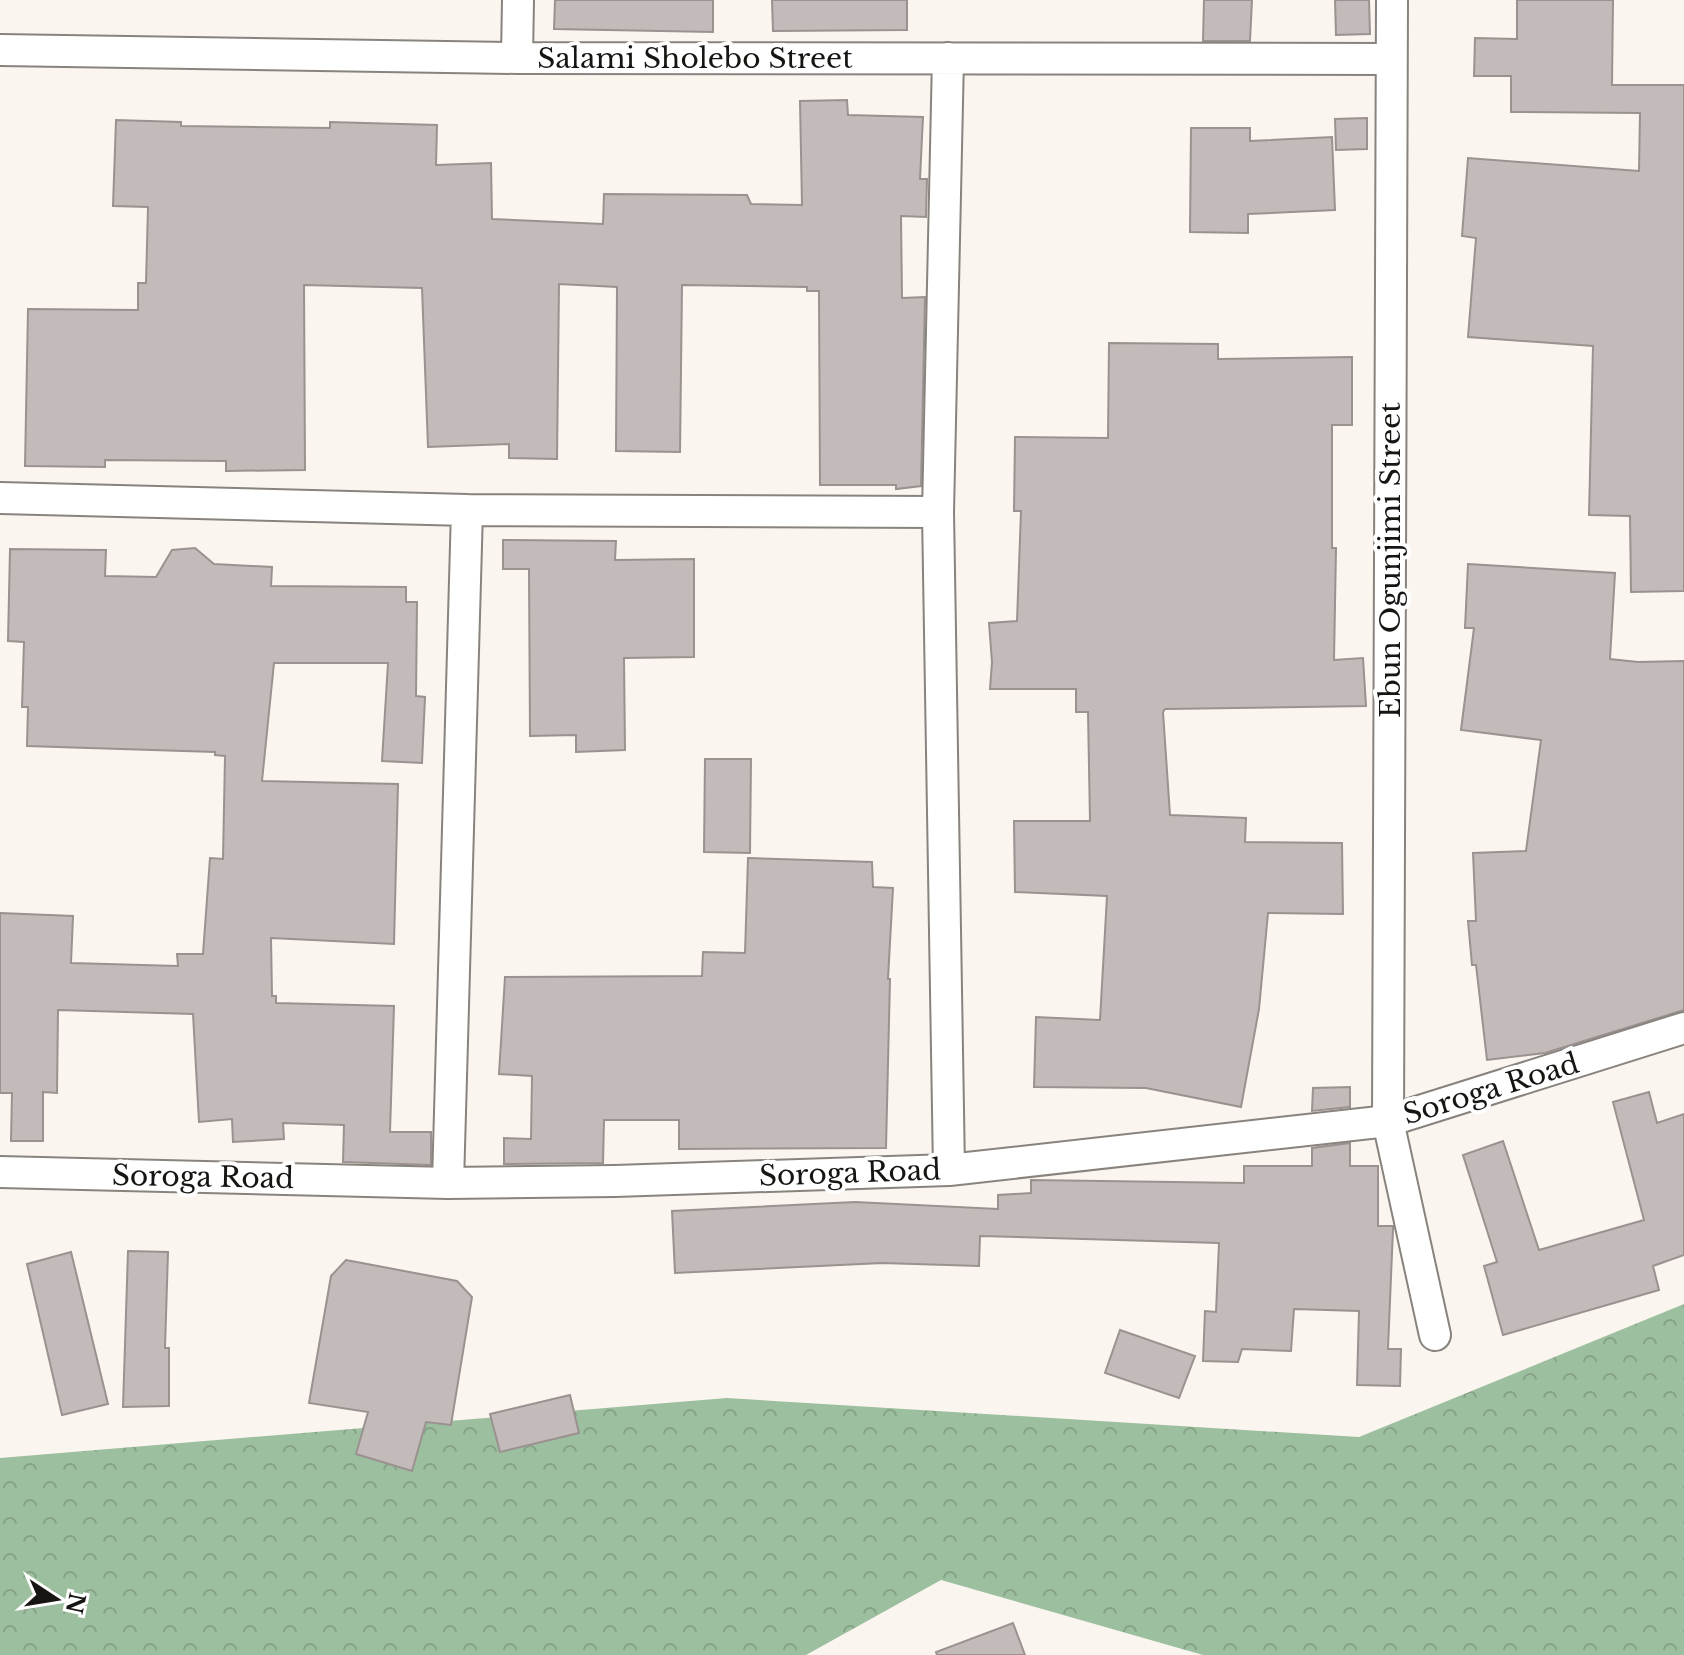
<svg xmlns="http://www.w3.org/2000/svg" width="1684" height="1655" font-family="'Libre Baskerville',serif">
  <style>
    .forest { fill: url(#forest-crowns) }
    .building { fill: #c3bbb9; stroke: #9a9190; stroke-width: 2 }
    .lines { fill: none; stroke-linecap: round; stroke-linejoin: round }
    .minor-casing { stroke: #88837d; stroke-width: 34 }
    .minor { stroke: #fff; stroke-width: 30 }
    .labels { text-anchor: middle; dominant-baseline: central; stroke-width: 8; stroke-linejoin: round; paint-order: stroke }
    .street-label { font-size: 28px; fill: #161512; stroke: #fff }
  </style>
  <defs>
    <pattern id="forest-crowns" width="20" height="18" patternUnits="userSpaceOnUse" patternTransform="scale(2)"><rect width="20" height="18" fill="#9cbf9f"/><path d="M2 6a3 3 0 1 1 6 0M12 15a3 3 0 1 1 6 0" fill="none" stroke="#86a388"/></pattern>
  </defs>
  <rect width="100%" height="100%" fill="#faf5ee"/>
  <path class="forest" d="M 1684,1304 L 1684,1655 L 1203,1655 L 941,1580 L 806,1655 L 0,1655 L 0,1458 L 727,1398 L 1359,1437 Z"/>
  <path class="building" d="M 555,0 L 713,0 L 713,32 L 554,29 Z
    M 772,0 L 907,0 L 907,30 L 773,31 Z
    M 1204,0 L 1252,0 L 1250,41 L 1203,41 Z
    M 1335,0 L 1369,0 L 1370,34 L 1336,35 Z
    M 1517,0 L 1613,0 L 1612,85 L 1684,85 L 1684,591 L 1631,592 L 1630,516 L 1589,515 L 1593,346 L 1468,337 L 1476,238 L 1462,236 L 1468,158 L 1639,171 L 1640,113 L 1511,112 L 1511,76 L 1474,76 L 1475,38 L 1517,39 Z
    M 847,100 L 848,115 L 923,117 L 920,179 L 927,179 L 926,217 L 901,216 L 902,298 L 925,297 L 921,486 L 896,489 L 896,485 L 820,485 L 819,291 L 807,291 L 807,287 L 682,285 L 680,452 L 616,451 L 617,287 L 559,284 L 557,459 L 509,458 L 509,444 L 428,447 L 422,288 L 304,285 L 305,470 L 226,471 L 226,461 L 105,460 L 105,467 L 25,466 L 28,309 L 138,310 L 138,283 L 146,283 L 148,207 L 113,206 L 116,120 L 181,122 L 181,126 L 330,128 L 330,122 L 437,125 L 436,165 L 491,163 L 492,219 L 603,224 L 604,194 L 747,195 L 751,204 L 802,205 L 800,101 Z
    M 1367,118 L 1367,149 L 1336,150 L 1335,119 Z
    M 1191,128 L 1250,128 L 1250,141 L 1332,137 L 1335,210 L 1248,214 L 1248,233 L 1190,232 Z
    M 1109,343 L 1218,344 L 1218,359 L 1352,357 L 1352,425 L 1332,425 L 1332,548 L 1336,548 L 1334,660 L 1363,658 L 1366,706 L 1165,709 L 1163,712 L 1170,815 L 1246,818 L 1245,842 L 1342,843 L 1343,914 L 1268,913 L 1259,1009 L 1241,1107 L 1146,1088 L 1034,1087 L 1036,1017 L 1100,1020 L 1107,896 L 1015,892 L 1014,821 L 1090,821 L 1088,712 L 1076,712 L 1076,689 L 990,689 L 992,662 L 989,623 L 1017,621 L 1021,511 L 1014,511 L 1015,437 L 1108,438 Z
    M 503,540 L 616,541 L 615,560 L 694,559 L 694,657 L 624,658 L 625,750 L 576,752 L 576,735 L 530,736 L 529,569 L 503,569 Z
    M 195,548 L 214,564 L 272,567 L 271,586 L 406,587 L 406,602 L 417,602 L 416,696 L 425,697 L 422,763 L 382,761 L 388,663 L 274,663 L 262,781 L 398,784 L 394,944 L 271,938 L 272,996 L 276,996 L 276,1003 L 394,1006 L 390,1132 L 431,1132 L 431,1165 L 343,1162 L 344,1125 L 283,1123 L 284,1139 L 233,1142 L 232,1119 L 199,1122 L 193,1014 L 58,1010 L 57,1093 L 43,1092 L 43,1141 L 11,1141 L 12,1093 L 0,1093 L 0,913 L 73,916 L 71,963 L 178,966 L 177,954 L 203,954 L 210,858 L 223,859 L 225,756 L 215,755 L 215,752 L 27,746 L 28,707 L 22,707 L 24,642 L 8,641 L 10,549 L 106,550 L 105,576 L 156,577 L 172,550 Z
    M 1468,564 L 1615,573 L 1610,659 L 1638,662 L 1684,661 L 1684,1010 L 1545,1053 L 1487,1060 L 1476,965 L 1472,965 L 1468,921 L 1476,921 L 1473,853 L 1526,851 L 1541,740 L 1461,730 L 1474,628 L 1465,628 Z
    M 705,759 L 751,759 L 750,853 L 704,852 Z
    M 748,858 L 872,862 L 873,887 L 893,888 L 888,979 L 890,979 L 886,1148 L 679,1149 L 679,1120 L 604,1120 L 603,1163 L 504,1164 L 504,1138 L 531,1139 L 532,1076 L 499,1074 L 505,977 L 702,976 L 703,952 L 745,953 Z
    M 1350,1087 L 1350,1107 L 1312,1111 L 1313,1088 Z
    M 1649,1092 L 1657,1123 L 1684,1114 L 1684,1255 L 1653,1266 L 1659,1290 L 1503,1335 L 1484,1266 L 1497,1262 L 1463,1155 L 1503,1141 L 1539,1250 L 1644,1220 L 1613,1102 Z
    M 1350,1143 L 1350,1166 L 1378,1166 L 1378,1226 L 1393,1226 L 1393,1229 L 1388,1349 L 1401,1349 L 1400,1386 L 1357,1385 L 1359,1311 L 1294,1309 L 1291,1351 L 1242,1349 L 1238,1362 L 1203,1361 L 1205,1311 L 1216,1312 L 1219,1243 L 980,1236 L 979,1266 L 882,1263 L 675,1273 L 672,1211 L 855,1202 L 998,1209 L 998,1195 L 1031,1193 L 1031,1180 L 1244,1183 L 1244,1166 L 1312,1166 L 1312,1148 Z
    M 128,1251 L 168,1252 L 165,1348 L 169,1348 L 169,1406 L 123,1407 Z
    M 71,1252 L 108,1404 L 62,1415 L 27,1264 Z
    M 346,1260 L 457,1281 L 472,1297 L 451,1425 L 426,1422 L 412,1471 L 356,1454 L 368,1412 L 309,1403 L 331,1276 Z
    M 1120,1330 L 1195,1356 L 1179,1398 L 1105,1373 Z
    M 570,1395 L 579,1433 L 500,1452 L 490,1414 Z
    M 1013,1623 L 1025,1655 L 937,1655 L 936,1652 Z"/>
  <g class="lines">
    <g class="minor-casing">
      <path id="minor" d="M 1392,0 L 1388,1121 L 1435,1335
        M 0,50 L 517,58 L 1391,59
        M 517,58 L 518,0
        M 948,58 L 938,512 L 949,1170
        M 0,498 L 467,510 L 938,512
        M 0,1172 L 448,1183 L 615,1181 L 949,1170 L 1388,1121 L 1684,1028
        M 448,1183 L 467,510"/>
    </g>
    <use href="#minor" class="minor"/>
  </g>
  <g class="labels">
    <g class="street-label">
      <text x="695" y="58">Salami Sholebo Street</text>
      <text transform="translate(1390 560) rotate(-90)">Ebun Ogunjimi Street</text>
      <text transform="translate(1491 1089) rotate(-17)">Soroga Road</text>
      <text transform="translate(850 1173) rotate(-2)">Soroga Road</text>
      <text transform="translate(203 1177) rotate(1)">Soroga Road</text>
    </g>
  </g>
  <g transform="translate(56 1599) rotate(102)" stroke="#ffffff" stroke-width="6" paint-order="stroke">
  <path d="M0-6L14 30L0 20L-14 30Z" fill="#161512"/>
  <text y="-12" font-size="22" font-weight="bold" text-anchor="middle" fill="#161512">N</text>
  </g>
</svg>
